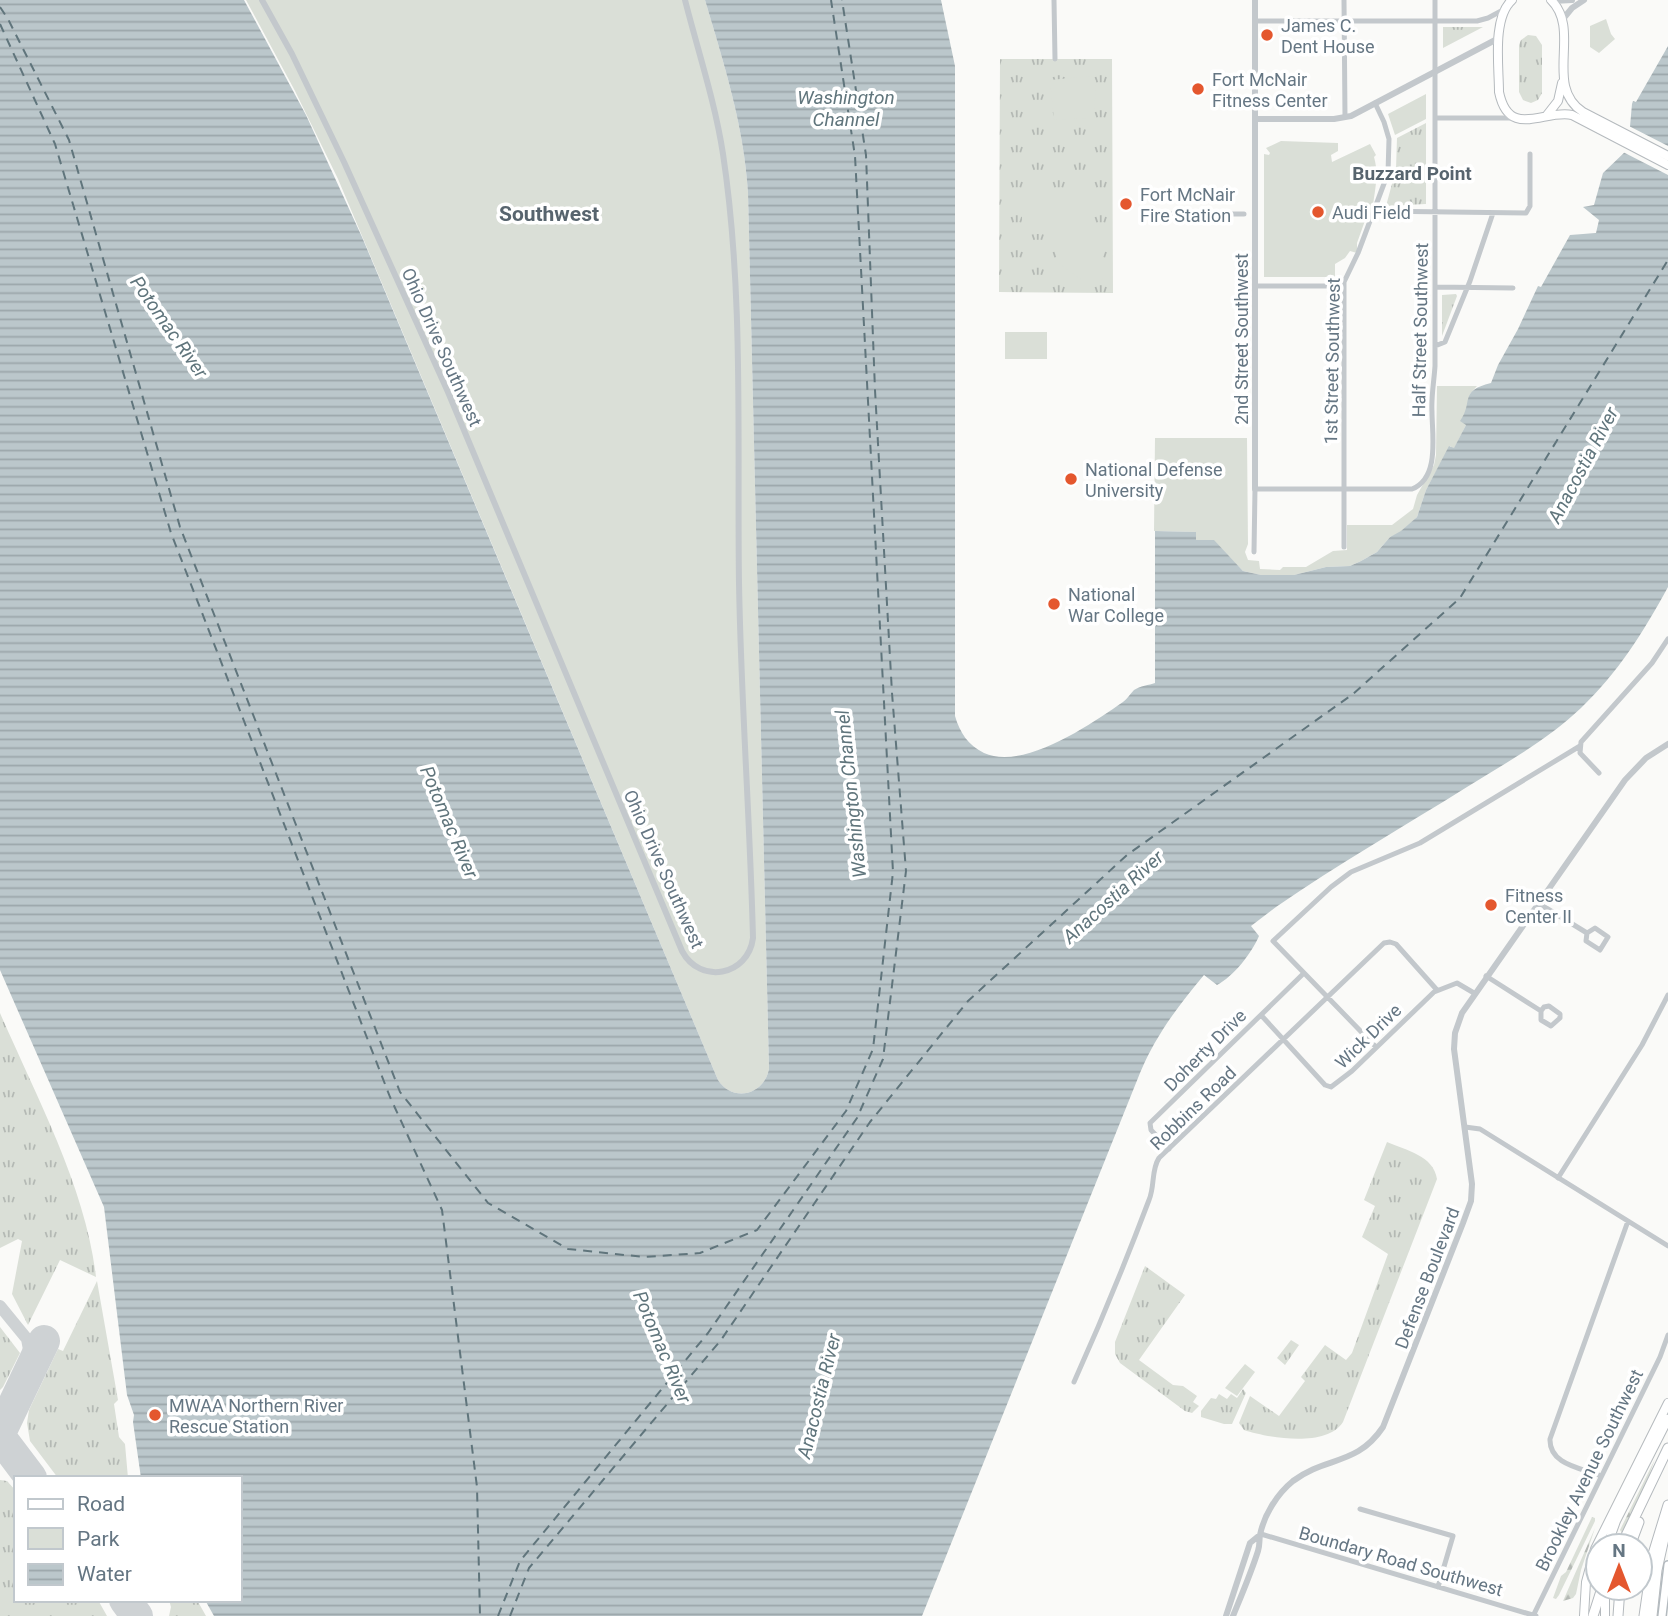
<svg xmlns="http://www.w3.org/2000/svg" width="1668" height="1616" font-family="Roboto,sans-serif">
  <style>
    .grass { fill: url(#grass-tufts) }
    .forest { fill: url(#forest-firs) }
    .park { fill: #dadfd7 }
    .water { fill: url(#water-rules) }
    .pier { fill: #fafaf8 }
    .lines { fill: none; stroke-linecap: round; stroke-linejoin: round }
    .ferry { stroke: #60757c; stroke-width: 2; stroke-dasharray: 9 7; stroke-linecap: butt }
    .taxiway { stroke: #ced2d4; stroke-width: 12 }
    .runway { stroke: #ced2d4; stroke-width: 32 }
    .secondary-casing { stroke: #b3babf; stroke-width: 10 }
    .primary-casing { stroke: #b5babe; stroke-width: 10 }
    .motorway-casing { stroke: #b4b9bd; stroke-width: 11 }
    .minor { stroke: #c3c8cc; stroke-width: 5 }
    .tertiary { stroke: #c3c8cc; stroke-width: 6 }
    .secondary { stroke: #fff; stroke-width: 7 }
    .primary { stroke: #fff; stroke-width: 8 }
    .motorway { stroke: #fff; stroke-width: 9 }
    .poi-dot { fill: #e4572e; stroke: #fff; stroke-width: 2.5 }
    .labels { text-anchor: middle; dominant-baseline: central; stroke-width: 7; stroke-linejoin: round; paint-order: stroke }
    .poi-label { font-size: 18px; fill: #657683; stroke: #fff; text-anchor: start }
    .street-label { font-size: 18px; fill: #657683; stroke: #fff }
    .water-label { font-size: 19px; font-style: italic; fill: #60757c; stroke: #fff }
    .neighbourhood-label { font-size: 19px; font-weight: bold; fill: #57646e; stroke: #fff }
    .quarter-label { font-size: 21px; font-weight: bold; fill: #57646e; stroke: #fff }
  </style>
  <defs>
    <pattern id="grass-tufts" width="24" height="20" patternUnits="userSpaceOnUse" patternTransform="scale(1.75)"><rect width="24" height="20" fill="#dadfd7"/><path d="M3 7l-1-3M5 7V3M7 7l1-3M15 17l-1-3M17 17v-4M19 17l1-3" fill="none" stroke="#b4b9b4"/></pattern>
    <pattern id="forest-firs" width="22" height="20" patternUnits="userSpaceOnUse" patternTransform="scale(1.75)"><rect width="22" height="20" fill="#dadfd7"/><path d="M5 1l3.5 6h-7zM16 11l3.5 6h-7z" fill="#b4b9b4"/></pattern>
    <pattern id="water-rules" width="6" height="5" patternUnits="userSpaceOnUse" patternTransform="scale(1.75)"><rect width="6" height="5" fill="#bbc7cb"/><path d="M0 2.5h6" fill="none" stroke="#9ca6aa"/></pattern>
  </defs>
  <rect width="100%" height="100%" fill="#fafaf8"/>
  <path class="grass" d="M 1443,27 L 1483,27 L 1443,48 Z
    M 1528,35 L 1536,36 L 1542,45 L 1542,93 L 1538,100 L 1531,103 L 1523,100 L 1519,92 L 1519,45 L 1521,40 Z
    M 1000,59 L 1112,59 L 1113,293 L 999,292 Z
    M 1426,123 L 1426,204 L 1386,206 L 1396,169 L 1397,138 Z
    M 1456,294 L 1457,296 L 1442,336 L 1442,295 Z
    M 0,1013 C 36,1096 86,1188 96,1277 L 60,1260 L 28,1325 L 12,1294 L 22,1241 L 18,1239 L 0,1248 Z
    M 1387,1142 C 1406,1150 1434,1156 1437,1179 L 1343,1422 C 1327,1448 1268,1438 1244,1430 L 1239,1423 L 1250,1396 L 1279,1416 L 1305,1381 L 1301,1377 L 1325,1345 L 1346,1360 L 1352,1353 L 1388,1254 L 1362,1237 L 1375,1206 L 1364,1200 Z
    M 1145,1266 L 1185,1295 L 1139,1360 L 1173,1385 L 1183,1386 L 1197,1396 L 1193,1402 L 1199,1406 L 1192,1413 L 1185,1411 L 1120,1363 L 1115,1354 L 1115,1342 Z
    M 97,1281 L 118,1400 L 114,1404 L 119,1437 L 125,1444 L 128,1478 L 58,1478 L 30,1441 L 27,1423 L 29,1410 L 58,1349 L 63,1351 Z
    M 0,1327 L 20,1353 L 3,1387 L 0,1390 Z
    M 1291,1340 L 1299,1345 L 1285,1365 L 1277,1358 Z
    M 1245,1364 L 1255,1372 L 1237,1396 L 1225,1388 Z
    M 1243,1389 L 1246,1393 L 1232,1424 L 1224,1424 L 1201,1417 L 1201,1411 L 1211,1398 L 1216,1399 L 1219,1394 L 1227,1399 L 1231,1394 L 1237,1398 Z
    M 0,1480 L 7,1481 L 16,1491 L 16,1600 L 98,1600 L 107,1616 L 0,1616 Z
    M 169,1600 L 197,1600 L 206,1616 L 169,1616 L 171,1607 Z"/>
  <path class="forest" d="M 1655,1459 L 1643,1492 L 1622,1533 L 1620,1530 Z
    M 1592,1517 L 1595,1518 L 1595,1521 L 1559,1595 L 1556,1599 L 1553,1598 L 1561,1576 L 1566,1572 Z
    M 1595,1528 L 1581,1570 L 1576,1594 L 1573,1598 L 1563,1601 Z"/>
  <path class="park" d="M 246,0 L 705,0 C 724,64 744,126 748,193 L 769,1069 C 764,1095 733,1103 718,1080 L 338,179 L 295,91 Z
    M 1606,19 L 1611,34 L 1615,39 L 1599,53 L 1590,47 L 1590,26 Z
    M 1092,76 L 1096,81 L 1094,118 L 1054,120 L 1050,80 Z
    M 1426,94 L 1426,119 L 1395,135 L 1388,114 Z
    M 1281,141 L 1338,143 L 1338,151 L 1331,155 L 1332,162 L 1370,144 L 1376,155 L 1374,157 C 1380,177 1373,196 1372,215 L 1367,215 L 1357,243 L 1357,253 L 1350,251 L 1345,258 L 1335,264 L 1335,277 L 1264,277 L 1264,154 L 1269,155 L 1270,153 L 1266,148 Z
    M 1022,197 L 1087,197 L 1087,234 L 1103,234 L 1103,278 L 1101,281 L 1083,281 L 1057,262 L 1057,234 L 1022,234 Z
    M 1005,332 L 1047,332 L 1047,359 L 1005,359 Z
    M 1437,386 L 1477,386 L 1470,394 L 1466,425 L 1454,449 L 1450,446 L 1426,490 L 1417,517 L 1401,532 L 1390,537 L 1377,552 L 1361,561 L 1350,566 L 1326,567 L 1294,575 L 1261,575 L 1243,571 L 1214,541 L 1196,540 L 1196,532 L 1154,531 L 1155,438 L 1247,438 L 1248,544 L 1245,552 L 1248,560 L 1259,561 L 1260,569 L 1280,570 L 1283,567 L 1306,567 L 1333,551 L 1347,550 L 1347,525 L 1392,525 L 1413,509 L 1417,495 L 1434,465 L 1436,455 Z"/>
  <path class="water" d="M 0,0 L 244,0 L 306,115 L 362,237 L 718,1080 C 733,1103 764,1095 769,1069 L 748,193 C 744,126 724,64 705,0 L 941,0 L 955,66 L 955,716 C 960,733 968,745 984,753 C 1024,771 1091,724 1123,702 C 1127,699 1130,694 1134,690 C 1140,686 1149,685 1155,683 L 1155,531 L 1196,532 L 1196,540 L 1214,540 L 1243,571 L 1261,575 L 1294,575 L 1326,567 L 1350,566 L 1361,561 L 1377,552 L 1390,537 L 1401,531 L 1417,517 L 1426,490 L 1449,446 L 1454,448 L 1466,425 L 1460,421 C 1474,402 1458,391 1491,383 L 1498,365 L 1518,329 L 1538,286 L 1541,287 L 1570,235 L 1596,233 L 1599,220 L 1583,207 L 1594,205 L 1603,173 L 1628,149 L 1632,104 L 1633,101 L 1636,102 L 1668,46 L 1668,587 C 1644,631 1618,673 1581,708 C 1547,740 1506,763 1467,787 C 1403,827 1338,864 1276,907 L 1251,926 L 1259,936 C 1251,954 1234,976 1217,985 L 1204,975 C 1178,1006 1156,1035 1140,1073 L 922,1616 L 214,1616 L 205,1600 L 240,1600 L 240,1478 L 141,1478 L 133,1422 L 134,1415 L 127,1395 L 104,1207 L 0,970 Z"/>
  <path class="pier" d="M 1625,124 L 1668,146 L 1668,175 L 1621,151 L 1626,147 Z"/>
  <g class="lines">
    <path class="ferry" d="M 0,7 L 8,19 L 69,140 L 180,527 L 400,1092 L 488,1203 L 568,1249 L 644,1257 L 700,1253 L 757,1230 L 846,1111 L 873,1049 L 893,872 L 855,156 L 831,0
      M 0,24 L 55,144 L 171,533 L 390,1097 L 442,1210 L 477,1487 L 480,1616
      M 498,1616 L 520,1561 L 708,1333 L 857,1118 L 883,1059 L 906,871 L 892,693 L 875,390 L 866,155 L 842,0
      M 510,1616 L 529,1568 L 721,1340 L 870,1122 L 968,1001 L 1127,855 L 1353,694 L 1460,598 L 1668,260"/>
    <path class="taxiway" d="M 0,1306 L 27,1339 L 32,1366
      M 122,1600 L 124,1616"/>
    <path class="runway" d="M 0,1433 L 44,1341
      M 0,1437 L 31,1478
      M 125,1600 L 137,1616"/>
    <g class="secondary-casing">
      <path id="secondary" d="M 1662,1616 L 1668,1565"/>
    </g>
    <g class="primary-casing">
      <path id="primary" d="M 1512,0 C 1492,18 1499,66 1499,92 C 1509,140 1544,109 1572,115 L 1668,165
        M 1551,0 C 1582,30 1543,86 1583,112 L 1668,156
        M 1547,115 L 1558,101 L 1562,83
        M 1607,1546 L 1616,1521 L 1668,1419
        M 1584,1616 L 1586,1582 L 1595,1549 L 1668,1403
        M 1605,1616 L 1605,1588"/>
    </g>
    <g class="motorway-casing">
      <path id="motorway" d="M 1621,1546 L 1668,1448
        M 1630,1546 L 1639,1522
        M 1593,1616 L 1602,1588
        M 1618,1616 L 1620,1588
        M 1644,1616 L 1653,1554 L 1668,1505
        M 1652,1616 L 1657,1570 L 1667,1525"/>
    </g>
    <path class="minor" d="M 1054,0 L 1055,59
      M 1344,0 L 1345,117
      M 1255,21 L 1477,21 L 1488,18 L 1503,10
      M 1435,118 L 1516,118
      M 1374,211 L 1526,213 L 1530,206 L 1530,154
      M 1150,214 L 1244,214
      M 1255,286 L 1344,286
      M 1435,287 L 1513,288
      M 1435,346 L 1445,342 L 1470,281 L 1493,213
      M 1344,547 L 1344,282 L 1358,253 L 1388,173 L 1389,139 L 1384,122 L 1375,103
      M 1254,552 L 1255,489 L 1412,489 C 1440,478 1432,435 1432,412 C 1431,397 1434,382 1435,366 L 1435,0
      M 1599,773 L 1580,753 L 1581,742 L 1652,663 L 1668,639
      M 1538,903 L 1587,933
      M 1595,928 L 1608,937 L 1600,950 L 1586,941 L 1587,933 Z
      M 1486,976 L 1541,1011 L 1541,1020 L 1551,1026 L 1560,1018 L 1560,1014 L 1549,1006 L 1544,1007 L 1541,1011
      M 1261,1015 L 1325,1085 L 1331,1087 L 1352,1071 L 1434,992 L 1457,983 L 1474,993
      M 1376,1047 L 1273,941 L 1331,887 L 1351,872 L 1420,843 L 1580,746
      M 1465,1127 L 1480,1129 L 1668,1246
      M 1169,1149 L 1151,1130 L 1150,1123 L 1304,973
      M 1558,1178 L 1642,1045 L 1668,995
      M 1074,1382 C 1101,1322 1126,1261 1149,1200 C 1155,1186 1151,1170 1159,1158 L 1384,943 L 1390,942 L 1396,944 L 1437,990
      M 1601,1476 C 1582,1468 1549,1465 1550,1439 L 1628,1221
      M 1360,1509 L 1453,1536 L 1438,1587
      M 1261,1534 L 1536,1616
      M 1533,1616 L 1660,1357 L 1668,1335"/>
    <path class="tertiary" d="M 262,0 L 292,54 L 344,162 L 448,392 L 682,951 C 700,985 748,976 753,938 C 750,819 741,701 739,583 C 737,442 744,293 723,154 C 715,102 698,51 685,0
      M 1553,1 L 1572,0
      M 1563,19 L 1572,8 L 1584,0
      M 1255,119 L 1334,119 L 1351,116 L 1499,38
      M 1255,489 L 1255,0
      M 1226,1616 L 1250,1543 L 1261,1534
      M 1233,1616 C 1242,1594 1251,1573 1258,1551 C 1260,1545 1259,1541 1260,1535 C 1264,1515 1277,1494 1293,1481 C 1326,1456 1357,1466 1383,1427 L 1463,1223 L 1471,1201 L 1472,1184 L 1454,1049 L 1455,1033 L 1462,1013 L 1625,780 L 1646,758 L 1668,744"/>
    <use href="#secondary" class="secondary"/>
    <use href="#primary" class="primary"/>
    <use href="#motorway" class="motorway"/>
  </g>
  <g class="poi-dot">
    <circle cx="1267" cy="35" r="7"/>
    <circle cx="1198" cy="89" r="7"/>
    <circle cx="1126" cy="204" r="7"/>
    <circle cx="1318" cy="212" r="7"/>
    <circle cx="1071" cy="479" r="7"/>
    <circle cx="1054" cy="604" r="7"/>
    <circle cx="1491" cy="905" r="7"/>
    <circle cx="155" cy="1415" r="7"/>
  </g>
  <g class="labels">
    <g class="poi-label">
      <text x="1281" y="25">James C.<tspan x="1281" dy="21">Dent House</tspan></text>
      <text x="1212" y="79">Fort McNair<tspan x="1212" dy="21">Fitness Center</tspan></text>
      <text x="1140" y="194">Fort McNair<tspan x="1140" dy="21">Fire Station</tspan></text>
      <text x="1332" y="212">Audi Field</text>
      <text x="1085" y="469">National Defense<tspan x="1085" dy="21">University</tspan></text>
      <text x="1068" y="594">National<tspan x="1068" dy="21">War College</tspan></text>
      <text x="1505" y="895">Fitness<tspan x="1505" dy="21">Center II</tspan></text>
      <text x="169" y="1405">MWAA Northern River<tspan x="169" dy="21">Rescue Station</tspan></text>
    </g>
    <g class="street-label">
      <text transform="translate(1420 330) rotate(-89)">Half Street Southwest</text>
      <text transform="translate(1241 339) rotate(-90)">2nd Street Southwest</text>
      <text transform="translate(442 347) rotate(66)">Ohio Drive Southwest</text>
      <text transform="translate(1332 361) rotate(-89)">1st Street Southwest</text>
      <text transform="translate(664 869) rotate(66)">Ohio Drive Southwest</text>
      <text transform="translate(1368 1036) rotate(-44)">Wick Drive</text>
      <text transform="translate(1205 1050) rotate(-45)">Doherty Drive</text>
      <text transform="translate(1193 1108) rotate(-44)">Robbins Road</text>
      <text transform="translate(1427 1278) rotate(-69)">Defense Boulevard</text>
      <text transform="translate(1589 1470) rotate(-64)">Brookley Avenue Southwest</text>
      <text transform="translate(1401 1561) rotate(16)">Boundary Road Southwest</text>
    </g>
    <g class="water-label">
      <text x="846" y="97">Washington<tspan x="846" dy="22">Channel</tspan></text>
      <text transform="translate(169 327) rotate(55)">Potomac River</text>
      <text transform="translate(1583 465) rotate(-62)">Anacostia River</text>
      <text transform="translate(851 794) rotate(-96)">Washington Channel</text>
      <text transform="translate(449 822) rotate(67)">Potomac River</text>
      <text transform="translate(1113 897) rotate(-42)">Anacostia River</text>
      <text transform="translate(662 1347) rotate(67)">Potomac River</text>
      <text transform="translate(819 1396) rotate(-76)">Anacostia River</text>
    </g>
    <g class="neighbourhood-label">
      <text x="1412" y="173">Buzzard Point</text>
    </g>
    <g class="quarter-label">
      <text x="549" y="214">Southwest</text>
    </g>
  </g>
  <rect x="14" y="1476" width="228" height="126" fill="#ffffff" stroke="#c1c8cd" stroke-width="2"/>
  <rect x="28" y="1499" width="35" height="10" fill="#ffffff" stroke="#c1c8cd" stroke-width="2"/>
  <text x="77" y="1511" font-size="21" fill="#657683">Road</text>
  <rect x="28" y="1528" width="35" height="21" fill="#dadfd7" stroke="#c1c8cd" stroke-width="2"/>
  <text x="77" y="1546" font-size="21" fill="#657683">Park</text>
  <rect x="28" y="1564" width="35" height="21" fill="url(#water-rules)" stroke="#c1c8cd" stroke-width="2"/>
  <text x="77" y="1581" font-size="21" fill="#657683">Water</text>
  <g transform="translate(1619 1567)"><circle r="33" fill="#ffffff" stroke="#c1c8cd" stroke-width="2"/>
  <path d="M0-5L12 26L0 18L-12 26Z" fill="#e4572e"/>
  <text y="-10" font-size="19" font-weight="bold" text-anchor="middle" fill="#657683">N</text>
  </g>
</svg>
